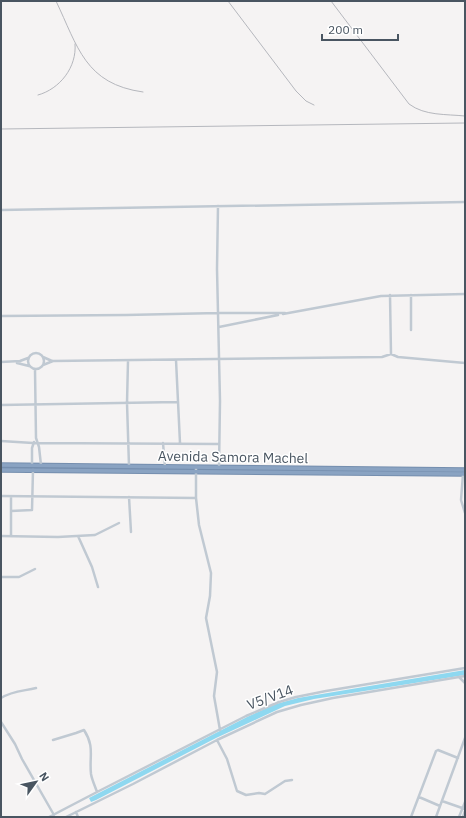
<svg xmlns="http://www.w3.org/2000/svg" width="466" height="818" font-family="'IBM Plex Sans',sans-serif">
  <style>
    .water { fill: #8ed8f0 }
    .lines { fill: none; stroke-linecap: round; stroke-linejoin: round }
    .highway-casing { stroke: #758eae; stroke-width: 5.5 }
    .minor { stroke: #c0c9d2; stroke-width: 2.5 }
    .highway { stroke: #8aa3c2; stroke-width: 3.5 }
    .rail { stroke: #b5b7bd; stroke-width: 1 }
    .labels { text-anchor: middle; dominant-baseline: central; stroke-width: 3; stroke-linejoin: round; paint-order: stroke }
    .street-label { font-size: 14px; fill: #495561; stroke: #fff }
  </style>
  <rect width="100%" height="100%" fill="#f5f3f3"/>
  <path class="water" d="M 465,670 L 465,675 L 314,699 L 285,706 L 216,738 L 96,800 L 91,802 L 89,798 L 247,717 L 276,704 L 298,698 Z"/>
  <g class="lines">
    <g class="highway-casing">
      <path id="highway" d="M 1,465 L 465,470
        M 1,470 L 465,474"/>
    </g>
    <path class="minor" d="M 218,206 L 217,269 L 220,401 L 219,467
      M 1,210 L 465,202
      M 390,295 L 391,354
      M 411,295 L 411,330
      M 283,314 L 381,296 L 465,294
      M 1,316 L 126,315 L 218,313 L 285,313
      M 219,327 L 278,315
      M28 361a8 8 0 1 1 16 0a8 8 0 1 1-16 0Z
      M 43,357 L 52,361
      M 176,360 L 180,443
      M 128,361 L 127,403 L 129,466
      M 1,362 L 20,361 L 28,358
      M 17,363 L 29,366
      M 43,365 L 53,361 L 382,357 L 391,354 L 398,357 L 465,363
      M 35,370 L 36,438 L 39,447 L 41,465
      M 1,405 L 177,402
      M 1,441 L 33,443 L 219,444
      M 163,443 L 165,467
      M 32,465 L 32,448 L 34,442
      M 196,467 L 196,498 L 199,525 L 211,573 L 210,596 L 206,618 L 217,672 L 214,696 L 220,730
      M 463,474 L 461,500 L 465,513
      M 1,496 L 196,498
      M 11,497 L 11,536
      M 129,497 L 131,532
      M 11,511 L 32,510 L 33,470
      M 1,536 L 58,537 L 95,535 L 119,523
      M 78,536 L 92,567 L 98,587
      M 1,577 L 19,577 L 35,569
      M 459,677 L 465,683
      M 1,698 C 12,691 24,691 36,688
      M 1,722 L 15,744 L 22,759 L 54,815
      M 217,740 L 227,759 L 237,791 L 246,795 L 259,793 L 265,794 L 285,781 L 292,780
      M 97,792 L 246,716 L 279,702 L 296,697 L 326,691 L 465,668
      M 419,797 L 440,806
      M 442,801 L 465,809
      M 76,812 L 78,817
      M 49,817 L 97,792 C 95,786 92,780 91,774 C 89,756 95,747 84,730 L 76,733 L 53,740
      M 66,817 L 133,784 L 217,740 L 277,712 L 301,705 L 333,698 L 465,676
      M 411,817 L 436,751 L 438,750 L 458,758
      M 436,817 L 465,738
      M 459,817 L 465,802
      M 463,817 L 465,811"/>
    <use href="#highway" class="highway"/>
    <path class="rail" d="M 56,1 C 78,47 85,84 143,92
      M 228,1 L 296,91 L 306,101 L 314,105
      M 331,1 L 409,104 C 425,116 446,114 465,116
      M 38,95 C 60,89 77,67 75,44
      M 1,129 L 465,123"/>
  </g>
  <g class="labels">
    <g class="street-label">
      <text transform="translate(233 457) rotate(1)">Avenida Samora Machel</text>
      <text transform="translate(270 697) rotate(-20)">V5/V14</text>
    </g>
  </g>
  <rect width="466" height="818" fill="none" stroke="#495561" stroke-width="4"/>
  <g transform="translate(36 782) rotate(57)" stroke="#ffffff" stroke-width="3" paint-order="stroke">
  <path d="M0-3L7 15L0 10L-7 15Z" fill="#495561"/>
  <text y="-6" font-size="11" font-weight="bold" text-anchor="middle" fill="#495561">N</text>
  </g>
  <path d="M322 34v6h76v-6" fill="none" stroke="#495561" stroke-width="2"/>
  <text x="328" y="34" font-size="12" fill="#495561" stroke="#ffffff" stroke-width="3" paint-order="stroke">200 m</text>
</svg>
